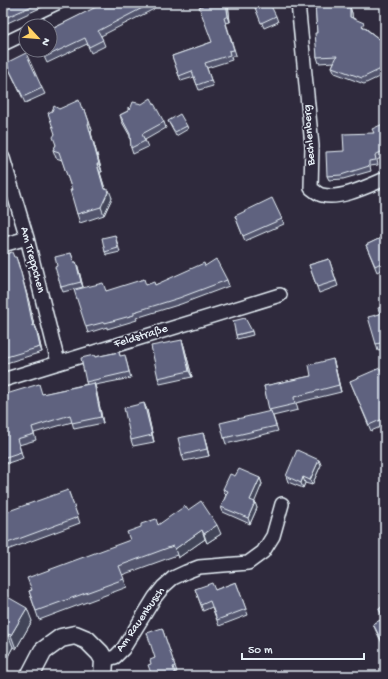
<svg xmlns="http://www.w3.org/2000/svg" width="388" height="679" font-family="'Gochi Hand',sans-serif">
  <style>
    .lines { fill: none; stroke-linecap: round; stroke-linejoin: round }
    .street-casing { stroke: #e8f1f8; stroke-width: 16 }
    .secondary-casing { stroke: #e8f1f8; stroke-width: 21 }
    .street { stroke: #2f2a3d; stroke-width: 13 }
    .secondary { stroke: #2f2a3d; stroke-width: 18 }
    .wall { fill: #52546d; stroke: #e8f1f8 }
    .shaded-wall { fill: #424559; stroke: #e8f1f8 }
    .building { fill: #5f627f; stroke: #e8f1f8 }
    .labels { text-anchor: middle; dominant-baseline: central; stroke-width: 3.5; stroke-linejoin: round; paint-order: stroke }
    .street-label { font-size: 12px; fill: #e8f1f8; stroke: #2f2a3d }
  </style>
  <rect width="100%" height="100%" fill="#2f2a3d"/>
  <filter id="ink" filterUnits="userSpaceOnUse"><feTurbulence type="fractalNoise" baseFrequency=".025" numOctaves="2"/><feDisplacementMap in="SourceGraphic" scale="8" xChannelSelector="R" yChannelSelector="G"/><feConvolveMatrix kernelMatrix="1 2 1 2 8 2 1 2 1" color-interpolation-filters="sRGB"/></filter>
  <g filter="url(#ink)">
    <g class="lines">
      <g class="street-casing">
        <path id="street" d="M 298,3 L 312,146 L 311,188 C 315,191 318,194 322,195 C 340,200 368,186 385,179
          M 42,26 L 90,3
          M 3,44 L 26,33
          M 3,158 L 27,238 L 58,362
          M 3,245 L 27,238
          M 3,380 L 280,295
          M 104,660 L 115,657 L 123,649 L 155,597 L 163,587 L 173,578 L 186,572 L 199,567 L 248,563 L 263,552 L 273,536 L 282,504"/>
      </g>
      <g class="secondary-casing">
        <path id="secondary" d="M 30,676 L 43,651 L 61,638 L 75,635 L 87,640 L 100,653 L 104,660 L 103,676"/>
      </g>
      <use href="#street" class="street"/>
      <use href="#secondary" class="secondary"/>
    </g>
    <path class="wall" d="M 3,3 L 51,3 L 3,25 Z
      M 152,3 L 154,9 L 101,36 L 105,46 L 91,53 L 87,44 L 47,63 L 41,50 L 50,50 Z
      M 228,3 L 230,22 L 226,23 L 236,55 L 231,57 L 232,60 L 207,68 L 213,86 L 199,90 L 194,77 L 181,81 L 172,56 L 212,42 Z
      M 315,3 L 345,3 L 346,8 L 350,7 L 352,13 L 352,17 L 379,39 L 383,75 L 364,84 L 335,73 L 332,67 L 334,62 L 319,63 L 317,57 L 317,33 Z
      M 254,5 L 276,16 L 278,22 L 264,28 Z
      M 6,63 L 42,88 L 45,94 L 25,103 L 9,69 Z
      M 59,109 L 82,109 L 92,130 L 91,133 L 102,172 L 100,172 L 105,189 L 112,198 L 104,215 L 80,223 L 77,214 L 72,190 L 62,160 L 56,158 L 53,150 L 56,145 L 55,134 Z
      M 130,110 L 164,122 L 166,128 L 145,140 L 148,147 L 133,154 L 131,148 L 130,136 L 122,122 L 120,115 Z
      M 168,121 L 187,126 L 188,129 L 176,136 Z
      M 385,123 L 385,156 L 377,160 L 378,165 L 370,166 L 371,171 L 343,179 L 329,180 L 327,176 L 344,151 L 373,133 Z
      M 235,216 L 282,219 L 284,224 L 245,241 Z
      M 115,235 L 120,252 L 107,255 L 105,252 Z
      M 385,236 L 385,268 L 377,272 L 366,245 Z
      M 71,253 L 74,262 L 76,262 L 78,267 L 83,287 L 63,292 L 61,287 L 57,266 Z
      M 3,255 L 14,257 L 18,262 L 29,302 L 34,325 L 35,325 L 37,330 L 42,352 L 3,364 Z
      M 329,259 L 338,286 L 319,293 L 309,265 Z
      M 205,266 L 227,280 L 229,286 L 181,304 L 136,318 L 137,320 L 107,329 L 107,327 L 88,333 L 86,327 L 106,291 L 146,285 L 155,285 Z
      M 385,306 L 385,349 L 378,351 L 376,344 L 380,314 Z
      M 252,331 L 253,335 L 237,339 L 236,335 Z
      M 182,340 L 184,346 L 192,377 L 160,384 L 158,378 Z
      M 119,352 L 120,356 L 126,360 L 131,378 L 95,385 L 96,389 L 103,423 L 74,429 L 72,422 L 34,433 L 36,440 L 19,445 L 23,458 L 5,464 L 3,459 L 3,395 L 43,394 L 87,384 L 86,382 L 95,357 Z
      M 333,359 L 335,366 L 341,392 L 296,403 L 298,410 L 273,416 L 278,431 L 226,444 L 224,438 L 270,411 L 264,386 L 311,376 Z
      M 385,374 L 385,425 L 371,431 L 350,381 Z
      M 144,403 L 147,410 L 154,442 L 133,446 L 131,440 Z
      M 203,433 L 205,439 L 209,456 L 184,461 L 182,455 Z
      M 319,460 L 321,465 L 312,485 L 305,483 L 303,488 L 288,482 L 286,476 Z
      M 260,478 L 262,484 L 254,502 L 257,508 L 250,524 L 223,512 L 221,507 L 226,495 L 225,494 L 223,489 Z
      M 68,490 L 80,523 L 7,550 L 3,540 Z
      M 188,510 L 221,534 L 207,543 L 205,539 L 178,558 L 177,555 L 122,575 L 127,587 L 39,620 L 29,591 L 130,540 L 158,525 Z
      M 236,582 L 248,615 L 219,626 L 212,607 L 203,611 L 195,589 L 215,590 Z
      M 3,597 L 32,621 L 16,649 L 13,647 L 7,658 L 3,655 Z
      M 385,605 L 385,649 L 376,631 L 373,624 L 383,619 L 379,609 Z
      M 162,628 L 177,672 L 175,672 L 151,664 L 155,658 Z"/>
    <path class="shaded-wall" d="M 226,3 L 228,3 L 230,22 L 228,16 Z
      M 350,7 L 352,13 L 353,23 L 350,17 Z
      M 385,60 L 385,71 L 383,75 L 381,69 Z
      M 85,110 L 92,130 L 91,133 L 102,172 L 99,164 L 88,124 Z
      M 97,164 L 107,195 L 109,190 L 112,198 L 104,215 L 101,207 L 104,189 Z
      M 16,257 L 29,302 L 35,331 L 33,326 Z
      M 76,262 L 78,267 L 83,287 L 81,282 Z
      M 35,325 L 37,330 L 42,352 L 40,347 Z
      M 182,340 L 184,346 L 192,377 L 189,371 Z
      M 333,359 L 335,366 L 341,392 L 339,385 Z
      M 94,383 L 96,389 L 103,423 L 101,417 Z
      M 144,403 L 147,410 L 154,442 L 152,435 Z
      M 203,433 L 205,439 L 209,456 L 207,449 Z
      M 319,460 L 321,465 L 312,485 L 310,480 Z
      M 303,477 L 305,483 L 303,488 L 301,483 Z
      M 260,478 L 262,484 L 253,506 L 250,500 Z
      M 255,502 L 257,508 L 250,524 L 248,518 Z
      M 217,525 L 221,534 L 207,543 L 204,534 Z
      M 202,530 L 205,539 L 178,558 L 175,549 Z
      M 27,608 L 32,621 L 16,649 L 11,635 Z
      M 8,634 L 13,647 L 7,658 L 3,647 L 3,643 Z"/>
    <path class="building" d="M 3,3 L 39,3 L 3,19 Z
      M 104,3 L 152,3 L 98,31 L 103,40 L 89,47 L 85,38 L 45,57 L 42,50 L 50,50 L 50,30 Z
      M 210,3 L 226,3 L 228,16 L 224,18 L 234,50 L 229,51 L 230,55 L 205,63 L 211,80 L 197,85 L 192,71 L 179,76 L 172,56 L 212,42 L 199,7 Z
      M 315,3 L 344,3 L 344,8 L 350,7 L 350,17 L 364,23 L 362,26 L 379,39 L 385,34 L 385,60 L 381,69 L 362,78 L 332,67 L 337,56 L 317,57 L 315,33 L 317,33 Z
      M 270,4 L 276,16 L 261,23 L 254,5 Z
      M 26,53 L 42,88 L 23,97 L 6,63 Z
      M 151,98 L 164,122 L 142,134 L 145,141 L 131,148 L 130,134 L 120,115 L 128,111 L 128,107 L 130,110 L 133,102 L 142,104 Z
      M 79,100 L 82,109 L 85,110 L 89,122 L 88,124 L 99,164 L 97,164 L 104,189 L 109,190 L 101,207 L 77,214 L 70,190 L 72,190 L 59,152 L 53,150 L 56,145 L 53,137 L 55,134 L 48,113 L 52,111 L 54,106 L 59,109 Z
      M 180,114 L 187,126 L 175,132 L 168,121 Z
      M 385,123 L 385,150 L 375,155 L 376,160 L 369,161 L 369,166 L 341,175 L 327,176 L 326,152 L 344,151 L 343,134 L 374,133 L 372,129 Z
      M 272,198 L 282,219 L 243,236 L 235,216 Z
      M 115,235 L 118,248 L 105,252 L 102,238 Z
      M 385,236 L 385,261 L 375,266 L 366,245 Z
      M 12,252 L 14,257 L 16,257 L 21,273 L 27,297 L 33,326 L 35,325 L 40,347 L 3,358 L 3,255 Z
      M 71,253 L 74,262 L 76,262 L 81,282 L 61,287 L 55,267 L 57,266 L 55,257 Z
      M 216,259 L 227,280 L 179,298 L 134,312 L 134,315 L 105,323 L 105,322 L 86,327 L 74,290 L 103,283 L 106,291 L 144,279 L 146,285 L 154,282 L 155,285 L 204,263 L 205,266 Z
      M 329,259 L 336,281 L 317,287 L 309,265 Z
      M 385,306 L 385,342 L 376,344 L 368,317 L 380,314 L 378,308 Z
      M 245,318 L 252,331 L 236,335 L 233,321 Z
      M 182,340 L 189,371 L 158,378 L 151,346 Z
      M 119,352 L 120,356 L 125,355 L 129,372 L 86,382 L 81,358 L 94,355 L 95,357 Z
      M 333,359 L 339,385 L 294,397 L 295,404 L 269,410 L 264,386 L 311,376 L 309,365 Z
      M 380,368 L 383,375 L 385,374 L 385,418 L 369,425 L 350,381 Z
      M 94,383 L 101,417 L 72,423 L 70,415 L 32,427 L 34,434 L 17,439 L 21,452 L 3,458 L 3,395 L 39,384 L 42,394 Z
      M 144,403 L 152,435 L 131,440 L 124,408 Z
      M 271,411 L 276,426 L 224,438 L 220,423 Z
      M 203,433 L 207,449 L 182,455 L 178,438 Z
      M 297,450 L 319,460 L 310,480 L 303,477 L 301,483 L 286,476 Z
      M 239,469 L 260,478 L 250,500 L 255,502 L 248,518 L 221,507 L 228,491 L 223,489 L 230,474 L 235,476 Z
      M 68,490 L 78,517 L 5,544 L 3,539 L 3,513 Z
      M 201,501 L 217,525 L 204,534 L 202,530 L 175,549 L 173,546 L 119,566 L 124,579 L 36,611 L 29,591 L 32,590 L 27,578 L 130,540 L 127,532 L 141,527 L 141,524 L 156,519 L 158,525 L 185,506 L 188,510 Z
      M 236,582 L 246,609 L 217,620 L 210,601 L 201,605 L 195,589 L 212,583 L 215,590 Z
      M 6,596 L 27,608 L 11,635 L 8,634 L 3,643 L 3,597 L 5,598 Z
      M 385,605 L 385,641 L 382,641 L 373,624 L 384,618 L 379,609 Z
      M 162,628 L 175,666 L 173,667 L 176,676 L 152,676 L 148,665 L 151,664 L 150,660 L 155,658 L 147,633 Z"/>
  </g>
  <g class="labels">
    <g class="street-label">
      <text transform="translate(310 135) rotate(-94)">Bechlenberg</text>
      <text transform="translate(32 260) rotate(75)">Am Treppchen</text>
      <text transform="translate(141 337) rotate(-17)">Feldstraße</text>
      <text transform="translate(141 620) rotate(-55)">Am Rauenbusch</text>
    </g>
  </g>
  <rect width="388" height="679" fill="none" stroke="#2f2a3d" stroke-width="16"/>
  <rect x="8" y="8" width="372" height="663" fill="none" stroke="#e8f1f8" stroke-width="1.5" filter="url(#ink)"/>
  <g transform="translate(38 38) rotate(116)"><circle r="19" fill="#2f2a3d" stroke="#797a88"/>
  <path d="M0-3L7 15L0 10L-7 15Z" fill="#ffd166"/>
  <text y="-6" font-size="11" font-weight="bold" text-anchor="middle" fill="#e8f1f8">N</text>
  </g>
  <path d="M242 653v6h122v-6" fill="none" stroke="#e8f1f8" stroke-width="2"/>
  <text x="248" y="653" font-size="12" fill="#e8f1f8" stroke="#2f2a3d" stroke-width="3" paint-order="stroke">50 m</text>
</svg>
